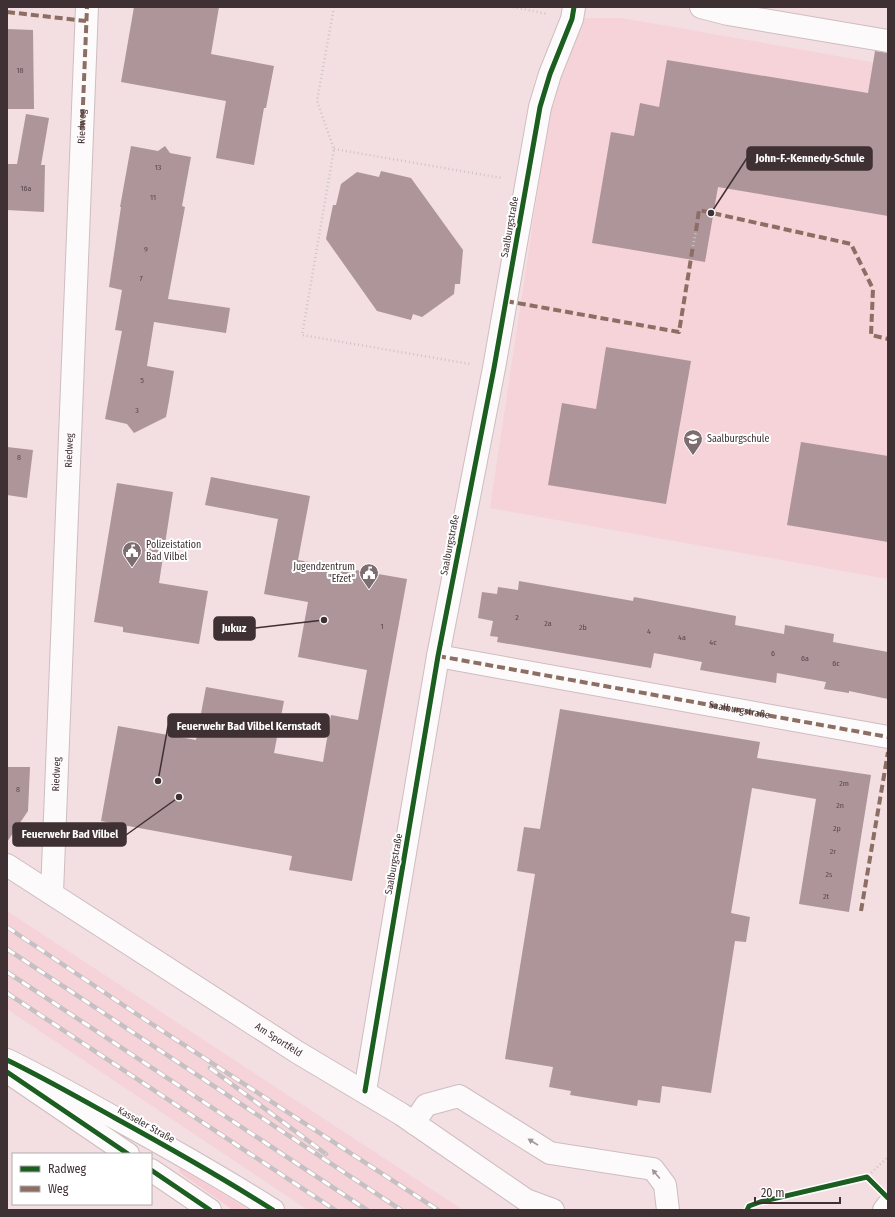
<svg xmlns="http://www.w3.org/2000/svg" width="895" height="1217" font-family="'Fira Sans Condensed',sans-serif">
  <style>
    .built { fill: #f6d2d9 }
    .green { fill: #f7ccd5 }
    .building { fill: #ad959a }
    .lines { fill: none; stroke-linecap: round; stroke-linejoin: round }
    .minor-casing { stroke: #cebdc1; stroke-width: 24 }
    .major-casing { stroke: #cebdc1; stroke-width: 24 }
    .path { stroke: #ccc4c6; stroke-width: 2.5; stroke-dasharray: 1 3; stroke-linecap: butt }
    .minor { stroke: #fdfafb; stroke-width: 22 }
    .major { stroke: #fdfafb; stroke-width: 22 }
    .rail-casing { stroke: #c6c0c2; stroke-width: 4.5 }
    .rail { stroke: #fff; stroke-width: 3; stroke-dasharray: 9; stroke-linecap: butt }
    .quiet { stroke: #8d6e63; stroke-width: 4; stroke-dasharray: 8 4; stroke-linecap: butt }
    .cycleway-casing { stroke: #fff; stroke-width: 8 }
    .cycleway { stroke: #1b5e20; stroke-width: 5 }
    .oneway { fill: #9e9597 }
    .labels { text-anchor: middle; dominant-baseline: central; stroke-width: 4; stroke-linejoin: round; paint-order: stroke }
    .number-label { font-size: 8px; fill: #5a494d }
    .street-label { font-size: 10px; fill: #3f3033; stroke: #fff }
    .poi-label { font-size: 10px; fill: #3f3033; stroke: #fff; text-anchor: start }
    .leader { fill: none; stroke: #3f3033; stroke-width: 1.5 }
    .callout-dot { fill: #3f3033; stroke: #fff; stroke-width: 1.5 }
    .callout { fill: #3f3033; stroke: #3f3033; stroke-width: 1.5 }
    .callout-label { font-size: 11px; text-anchor: middle; font-weight: bold; fill: #fff }
  </style>
  <rect width="100%" height="100%" fill="#f3dee2"/>
  <path class="built" d="M 584,18 L 622,18 L 888,65 L 888,579 L 490,508 L 550,110 L 559,79 Z
    M 7,911 L 463,1210 L 308,1210 L 7,1009 Z"/>
  <path class="green" d="M 180,1168 L 249,1210 L 233,1210 L 179,1172 Z"/>
  <path class="building" d="M 134,7 L 219,7 L 211,54 L 274,66 L 266,108 L 264,108 L 254,165 L 216,158 L 226,101 L 121,82 Z
    M 7,29 L 33,30 L 34,109 L 7,109 Z
    M 875,51 L 888,53 L 888,216 L 718,187 L 705,262 L 592,243 L 611,132 L 634,136 L 640,103 L 659,107 L 667,60 L 868,93 Z
    M 26,114 L 49,118 L 41,165 L 45,165 L 44,212 L 7,210 L 7,164 L 17,164 Z
    M 131,146 L 158,151 L 165,146 L 170,153 L 191,157 L 182,206 L 185,207 L 168,299 L 230,308 L 226,333 L 154,322 L 147,366 L 174,371 L 169,401 L 166,417 L 134,433 L 127,424 L 105,419 L 122,331 L 115,330 L 122,290 L 109,287 L 121,207 L 120,207 Z
    M 381,171 L 411,178 L 463,250 L 460,284 L 455,284 L 454,294 L 422,317 L 413,314 L 411,320 L 377,311 L 326,239 L 333,205 L 336,205 L 341,184 L 357,172 L 379,177 Z
    M 606,347 L 691,361 L 666,504 L 548,485 L 562,403 L 596,409 Z
    M 801,442 L 888,456 L 888,542 L 787,525 Z
    M 7,447 L 33,450 L 27,498 L 7,495 Z
    M 211,477 L 310,496 L 298,560 L 407,579 L 352,881 L 289,870 L 292,856 L 101,821 L 118,726 L 196,740 L 206,687 L 284,701 L 274,753 L 323,762 L 331,715 L 358,720 L 367,670 L 298,657 L 308,602 L 264,594 L 278,519 L 205,505 Z
    M 117,483 L 173,492 L 159,583 L 208,591 L 199,644 L 123,632 L 123,627 L 94,622 Z
    M 519,581 L 633,601 L 634,597 L 736,616 L 735,625 L 784,634 L 785,625 L 834,634 L 833,642 L 888,652 L 888,699 L 849,691 L 849,693 L 824,689 L 826,682 L 777,673 L 776,683 L 700,670 L 702,662 L 654,653 L 651,668 L 497,642 L 498,637 L 490,636 L 493,621 L 478,618 L 482,592 L 497,594 L 498,587 L 518,590 Z
    M 560,709 L 760,742 L 757,758 L 871,775 L 849,912 L 799,904 L 816,799 L 752,788 L 731,913 L 750,917 L 746,942 L 735,941 L 711,1093 L 662,1086 L 660,1103 L 638,1100 L 637,1106 L 570,1095 L 571,1091 L 549,1087 L 553,1067 L 505,1059 L 535,874 L 517,871 L 524,827 L 540,829 Z
    M 7,767 L 30,767 L 28,811 L 7,842 Z"/>
  <g class="lines">
    <g class="minor-casing">
      <g id="minor">
        <path d="M 701,7 L 728,14 L 888,41"/>
        <path id="s1" d="M 438,656 L 888,737"/>
        <path id="s2" d="M 7,865 L 297,1052 L 401,1114 L 526,1200 L 553,1210"/>
        <path id="s3" d="M 52,893 L 87,7"/>
        <path d="M 365,1091 L 438,656 L 494,368 L 540,107 L 550,74 L 572,19 L 574,7"/>
        <path d="M 414,1123 L 426,1105 L 459,1096 L 550,1153 L 653,1169 L 665,1185 L 668,1210"/>
        <path d="M 884,1210 L 888,1205"/>
      </g>
    </g>
    <g class="major-casing">
      <path id="major" d="M 7,1060 C 44,1078 79,1098 115,1118 C 168,1147 221,1177 273,1210
        M 15,1077 L 128,1154
        M 151,1170 L 210,1210"/>
    </g>
    <path class="path" d="M 334,7 L 317,101 L 334,149 L 302,335 L 470,364
      M 513,7 L 548,14
      M 334,149 L 502,178
      M 693,246 L 696,231
      M 867,1177 L 875,1185
      M 747,1210 L 749,1206 L 760,1202 L 867,1177 L 888,1157"/>
    <use href="#minor" class="minor"/>
    <use href="#major" class="major"/>
    <g class="rail-casing">
      <path id="rail" d="M 7,927 L 141,1017 L 438,1210
        M 7,949 L 401,1210
        M 7,972 L 367,1210
        M 7,993 L 335,1210
        M 210,1068 L 326,1154"/>
    </g>
    <use href="#rail" class="rail"/>
    <path class="quiet" d="M 7,12 L 86,21
      M 82,129 L 87,7
      M 696,231 L 699,210 L 851,244 L 873,289 L 871,335 L 888,339
      M 506,301 L 679,332 L 693,246
      M 438,656 L 888,737
      M 861,911 L 888,752"/>
    <g class="cycleway-casing">
      <path id="cycleway" d="M 7,1060 C 44,1078 79,1098 115,1118 C 168,1147 221,1177 273,1210
        M 7,1072 L 128,1154
        M 365,1091 L 438,656 L 494,368 L 540,107 L 550,74 L 572,19 L 574,7
        M 151,1170 L 210,1210
        M 747,1210 L 749,1206 L 760,1202 L 867,1177 L 888,1198"/>
    </g>
    <use href="#cycleway" class="cycleway"/>
  </g>
  <defs><path id="oneway-solid" d="M-6-.8H1V-3.2L6.5 0L1 3.2V.8H-6Z"/></defs>
  <g class="oneway">
    <use href="#oneway-solid" transform="translate(533 1142) rotate(-148)"/>
    <use href="#oneway-solid" transform="translate(656 1174) rotate(-130)"/>
  </g>
  <defs>
    <g id="school-pin" transform="scale(1)"><path d="M0 17L-7.5 6A9.5 9.5 0 1 1 7.5 6Z" fill="#7e6d70" stroke="#fff"/><path d="M0-5L7-2L0 1L-7-2ZM-4 1L0 2.5L4 1V4Q0 6-4 4Z" fill="#fff"/></g>
    <g id="civic-pin" transform="scale(1)"><path d="M0 17L-7.5 6A9.5 9.5 0 1 1 7.5 6Z" fill="#7e6d70" stroke="#fff"/><path d="M-.6-6.5H3V-4.5H.6V-3L4-1V1h2V6H-6V1h2V-1L-.6-3ZM-1.2 2.5V6h2.4V2.5Z" fill="#fff"/></g>
  </defs>
  <g fill-rule="evenodd">
    <use href="#school-pin" x="693" y="439"/>
    <use href="#civic-pin" x="132" y="551"/>
    <use href="#civic-pin" x="369" y="573"/>
  </g>
  <g class="labels">
    <g class="number-label">
      <text x="20" y="70">18</text>
      <text x="158" y="167">13</text>
      <text x="26" y="188">16a</text>
      <text x="153" y="197">11</text>
      <text x="146" y="249">9</text>
      <text x="141" y="278">7</text>
      <text x="142" y="380">5</text>
      <text x="137" y="410">3</text>
      <text x="19" y="457">8</text>
      <text x="517" y="617">2</text>
      <text x="548" y="623">2a</text>
      <text x="382" y="626">1</text>
      <text x="583" y="627">2b</text>
      <text x="649" y="631">4</text>
      <text x="682" y="637">4a</text>
      <text x="713" y="642">4c</text>
      <text x="773" y="653">6</text>
      <text x="805" y="658">6a</text>
      <text x="836" y="663">6c</text>
      <text x="844" y="783">2m</text>
      <text x="18" y="789">8</text>
      <text x="840" y="805">2n</text>
      <text x="837" y="828">2p</text>
      <text x="833" y="851">2r</text>
      <text x="829" y="874">2s</text>
      <text x="826" y="896">2t</text>
    </g>
    <g class="street-label">
      <text stroke="none"><textPath href="#s3" startOffset="767">Riedweg</textPath></text>
      <text transform="translate(510 227) rotate(-80)">Saalburgstraße</text>
      <text stroke="none"><textPath href="#s3" startOffset="443">Riedweg</textPath></text>
      <text transform="translate(450 545) rotate(-79)">Saalburgstraße</text>
      <text stroke="none"><textPath href="#s1" startOffset="306">Saalburgstraße</textPath></text>
      <text stroke="none"><textPath href="#s3" startOffset="119">Riedweg</textPath></text>
      <text transform="translate(394 864) rotate(-80)">Saalburgstraße</text>
      <text stroke="none"><textPath href="#s2" startOffset="323">Am Sportfeld</textPath></text>
      <text transform="translate(146 1125) rotate(29)">Kasseler Straße</text>
    </g>
    <g class="poi-label">
      <text x="707" y="439">Saalburgschule</text>
      <text x="146" y="545">Polizeistation<tspan x="146" dy="12">Bad Vilbel</tspan></text>
      <text x="355" y="567" text-anchor="end">Jugendzentrum<tspan x="355" dy="12">"Efzet"</tspan></text>
    </g>
  </g>
  <path class="leader" d="M711 213L747 158M324 620L255 628M158 781L168 726M179 797L126 835"/>
  <g class="callout-dot">
    <circle cx="711" cy="213" r="4"/>
    <circle cx="324" cy="620" r="4"/>
    <circle cx="158" cy="781" r="4"/>
    <circle cx="179" cy="797" r="4"/>
  </g>
  <g class="callout">
    <rect x="747" y="147" width="125" height="23" rx="4"/>
    <rect x="214" y="617" width="41" height="23" rx="4"/>
    <rect x="168" y="714" width="161" height="23" rx="4"/>
    <rect x="13" y="823" width="113" height="23" rx="4"/>
  </g>
  <g class="callout-label">
    <text x="810" y="162">John-F.-Kennedy-Schule</text>
    <text x="234" y="632">Jukuz</text>
    <text x="249" y="730">Feuerwehr Bad Vilbel Kernstadt</text>
    <text x="70" y="838">Feuerwehr Bad Vilbel</text>
  </g>
  <rect width="895" height="1217" fill="none" stroke="#3f3033" stroke-width="16"/>
  <rect x="12" y="1153" width="140" height="52" fill="#ffffff" stroke="#b2acad"/>
  <rect x="20" y="1166" width="20" height="6" fill="#1b5e20" stroke="#b2acad"/>
  <text x="48" y="1173" font-size="12" fill="#3f3033">Radweg</text>
  <rect x="20" y="1186" width="20" height="6" fill="#8d6e63" stroke="#b2acad"/>
  <text x="48" y="1193" font-size="12" fill="#3f3033">Weg</text>
  <path d="M755 1197v6h85v-6" fill="none" stroke="#3f3033" stroke-width="2"/>
  <text x="761" y="1197" font-size="12" fill="#3f3033" stroke="#ffffff" stroke-width="3" paint-order="stroke">20 m</text>
</svg>
